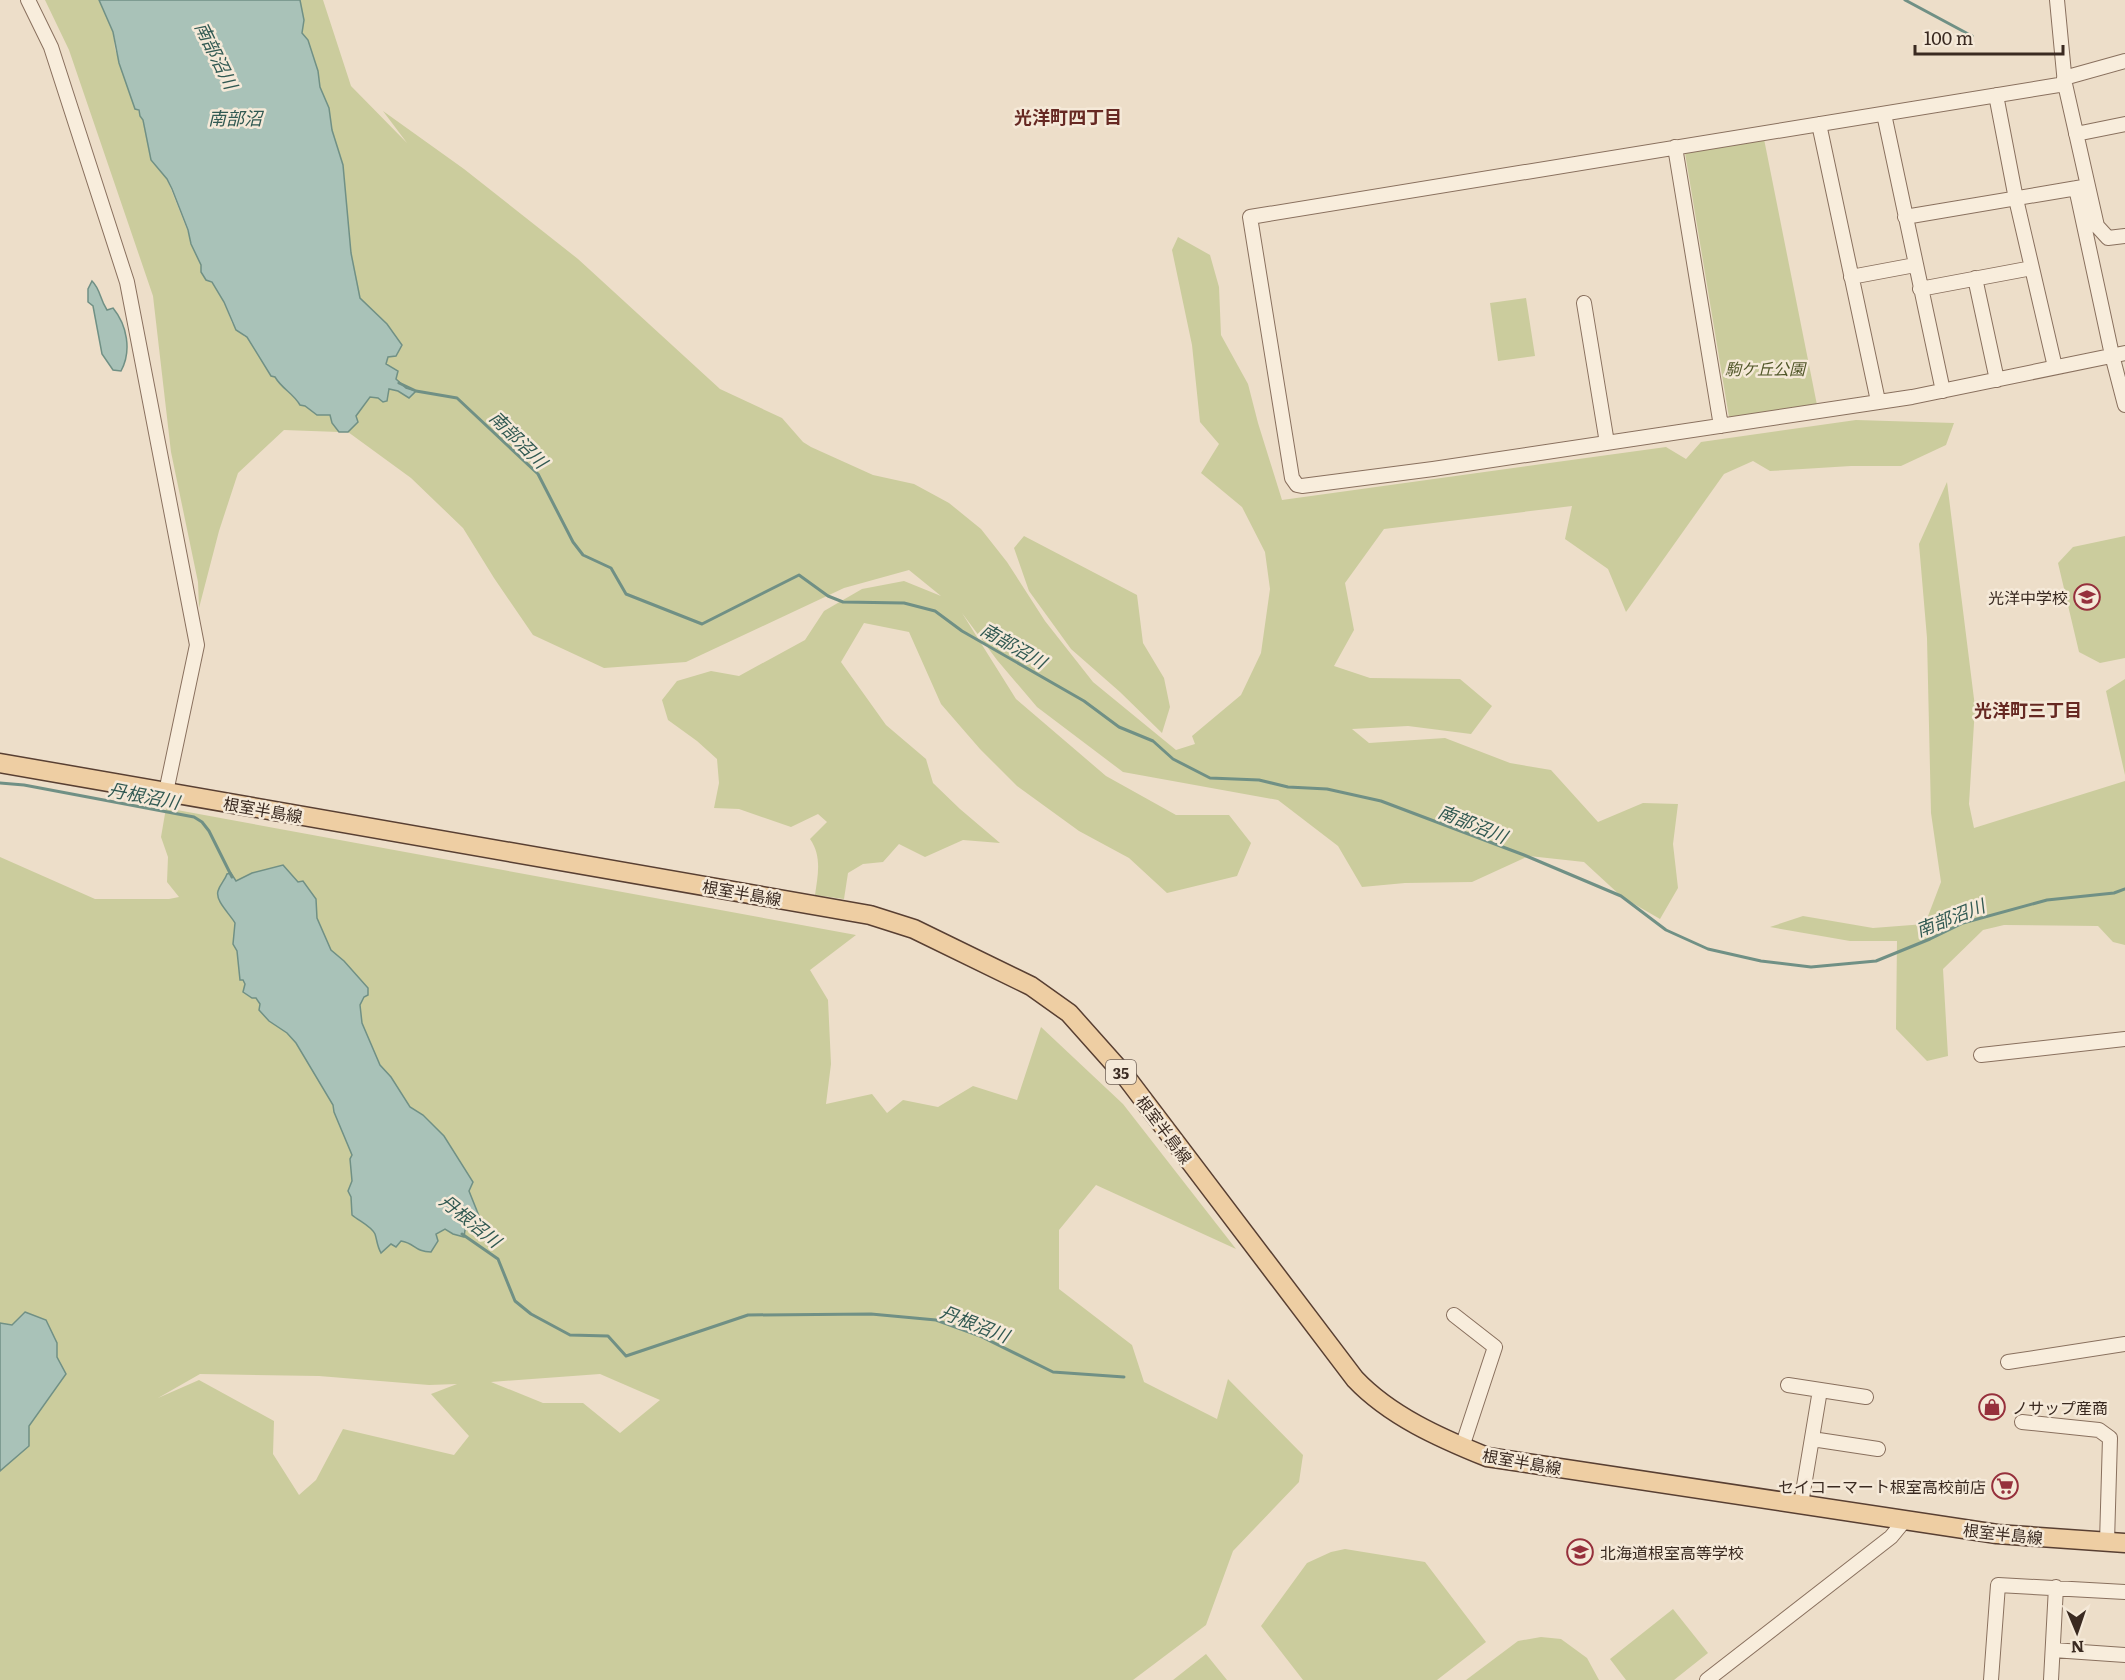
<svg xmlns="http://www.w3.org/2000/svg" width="2125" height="1680" font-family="Literata,'Noto Sans JP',serif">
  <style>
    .green { fill: #cbcc9d; fill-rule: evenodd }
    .water { fill: #a9c2b8; stroke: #709085; stroke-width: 1.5 }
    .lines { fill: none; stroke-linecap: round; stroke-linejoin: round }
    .stream { stroke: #709085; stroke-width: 3 }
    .minor-casing { stroke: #89705e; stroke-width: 16 }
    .major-casing { stroke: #583f32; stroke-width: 21 }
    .minor { stroke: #f8eddc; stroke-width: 14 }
    .major { stroke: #eecea3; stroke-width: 18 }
    .labels { text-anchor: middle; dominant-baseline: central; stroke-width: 5; stroke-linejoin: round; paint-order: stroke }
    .shield { fill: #f5e9d8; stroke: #726358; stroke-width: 1.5 }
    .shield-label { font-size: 15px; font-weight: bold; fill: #3a2a21 }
    .park-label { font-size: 16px; font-style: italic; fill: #505628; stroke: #f5e9d8 }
    .poi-label { font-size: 16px; fill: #3a2a21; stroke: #f5e9d8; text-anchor: end }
    .street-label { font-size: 16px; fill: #3a2a21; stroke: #f5e9d8 }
    .water-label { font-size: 18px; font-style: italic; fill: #315952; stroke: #f5e9d8 }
    .neighbourhood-label { font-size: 18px; font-weight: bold; fill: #662822; stroke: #f5e9d8 }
  </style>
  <rect width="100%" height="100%" fill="#eddec9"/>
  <path class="green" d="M 45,0 L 99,0 L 113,32 L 115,49 L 130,94 L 143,120 L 151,160 L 167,179 L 201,265 L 224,302 L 232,323 L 245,337 L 247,336 L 271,376 L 275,377 C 282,389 292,393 300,405 L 305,405 L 317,415 L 330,415 L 332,423 L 339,432 L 284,430 L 238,473 L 219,531 L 199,608 L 198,582 L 171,452 L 153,296 L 69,50 Z
    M 300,0 L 323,0 L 351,86 L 407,143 L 383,111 L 464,169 L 578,259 L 720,389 L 782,418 L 803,442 L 811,447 L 873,475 L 914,484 L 949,503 L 981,529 L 1007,562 L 1045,621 L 1093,682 L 1176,750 L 1195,744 L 1192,736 L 1241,695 L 1261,653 L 1270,589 L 1265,552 L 1242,507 L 1201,473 L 1219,444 L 1200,422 L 1192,345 L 1172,250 L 1178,237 L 1210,255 L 1219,287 L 1221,335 L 1248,384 L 1258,423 L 1282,500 L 1666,447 L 1686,459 L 1701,442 L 1856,420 L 1954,423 L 1946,445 L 1901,466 L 1851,466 L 1770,471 L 1753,461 L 1724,474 L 1626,612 L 1608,569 L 1565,539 L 1572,506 L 1384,529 L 1345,583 L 1354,630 L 1334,666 L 1370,678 L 1460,679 L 1492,706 L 1471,734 L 1408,726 L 1352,729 L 1369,743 L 1445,738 L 1510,763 L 1551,770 L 1598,822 L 1643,803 L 1678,804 L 1673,844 L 1678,888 L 1660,919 L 1622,897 L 1584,862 L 1529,856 L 1472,882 L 1405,883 L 1362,887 L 1338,846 L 1278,800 L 1123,772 L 1037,707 L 997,660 L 962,613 L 1016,699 L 1106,776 L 1176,815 L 1229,815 L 1251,843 L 1237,876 L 1167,893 L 1129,858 L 1079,831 L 1017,786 L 980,749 L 941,704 L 909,632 L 864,623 L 841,662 L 886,725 L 926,759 L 933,783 L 960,809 L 1000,843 L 963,840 L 925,857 L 899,844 L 883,862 L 863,864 L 848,873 L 844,899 L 815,895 C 818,875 822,856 810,839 L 827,822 L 818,814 L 791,827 L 739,809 L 714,808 L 719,783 L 717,759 L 697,741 L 668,720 L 662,700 L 677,681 L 711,671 L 739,676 L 805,640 L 824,611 L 862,589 L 904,581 L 941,596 L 909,570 L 844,588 L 686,662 L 604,668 L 533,635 L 494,578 L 463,528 L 411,478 L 348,432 L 358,422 L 356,416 L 370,397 L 378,398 L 388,389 L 398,391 L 409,398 L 406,388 L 395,379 L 398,371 L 386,365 C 390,353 392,335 387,324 L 360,298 L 351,253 L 343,165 L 332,130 L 329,108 L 320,87 L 318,71 L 308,41 L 302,33 L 304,20 Z
    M 1764,139 L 1817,405 L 1729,417 L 1685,153 Z
    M 1526,298 L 1535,356 L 1498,361 L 1490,303 Z
    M 1947,482 L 1975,707 L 1969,804 L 1974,828 L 2125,781 L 2125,945 L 2113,942 L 2098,926 L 2004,925 L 1983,930 L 1943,969 L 1948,1056 L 1927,1061 L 1896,1029 L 1897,941 L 1850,941 L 1770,927 L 1803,916 L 1873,928 L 1925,924 L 1941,882 L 1931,813 L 1927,638 L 1919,544 Z
    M 1024,536 L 1137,595 L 1143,643 L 1164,678 L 1170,707 L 1162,733 L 1120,692 L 1071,649 L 1029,591 L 1014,548 Z
    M 2125,536 L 2125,658 L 2100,663 L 2079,652 L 2058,563 L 2073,547 Z
    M 2125,679 L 2125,775 L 2106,691 Z
    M 166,808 L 856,935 L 810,970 L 828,1000 L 831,1064 L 826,1104 L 872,1094 L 887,1113 L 903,1100 L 938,1107 L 973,1086 L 1017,1100 L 1041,1027 L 1123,1104 L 1236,1249 L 1096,1185 L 1059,1230 L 1059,1289 L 1132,1345 L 1144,1382 L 1217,1419 L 1228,1379 L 1303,1455 L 1299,1482 L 1233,1551 L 1206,1625 L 1133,1680 L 0,1680 L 0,857 L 95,899 L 169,899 L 179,897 L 167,882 L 168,857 L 161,837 ZM 200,1374 L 319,1376 L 429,1385 L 457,1384 L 431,1394 L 469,1436 L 454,1455 L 343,1429 L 316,1480 L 299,1495 L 273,1454 L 274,1421 L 199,1380 L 158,1398 ZM 600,1374 L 660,1400 L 620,1433 L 583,1403 L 543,1403 L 491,1382 Z
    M 1345,1549 L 1425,1562 L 1486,1642 L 1437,1680 L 1303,1680 L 1261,1626 L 1307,1563 L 1331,1552 Z
    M 1673,1609 L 1708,1653 L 1674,1680 L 1626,1680 L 1610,1659 Z
    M 1541,1637 L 1561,1639 L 1587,1658 L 1599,1680 L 1466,1680 L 1518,1641 Z
    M 1206,1654 L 1227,1680 L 1173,1680 Z"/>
  <path class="water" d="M 99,0 L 300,0 L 304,20 L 302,33 L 308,40 L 318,71 L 320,87 L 329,108 L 332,130 L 343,165 L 351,253 L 360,298 L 387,324 L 402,345 L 396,356 L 388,357 L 386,364 L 398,371 L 396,379 L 406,388 L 416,391 L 409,398 L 398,391 L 389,389 L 387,401 L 383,402 L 378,398 L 370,397 L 356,416 L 358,422 L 348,432 L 339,432 L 332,423 L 330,415 L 317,415 L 305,406 L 300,405 C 293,393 282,389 275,377 L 271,376 L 247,337 L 236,330 L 224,302 L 212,282 L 206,280 L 201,272 L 201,265 L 191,244 L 188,230 L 172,189 L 167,179 L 151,160 L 143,120 L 140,116 L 139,110 L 135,109 L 119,63 L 113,32 Z
    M 92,281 C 101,290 99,298 107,310 L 113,308 C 127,325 132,351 121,371 L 113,370 L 102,354 L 93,306 L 88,302 L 88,289 Z
    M 283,865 L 298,882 L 303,881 L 316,899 L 317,918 L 331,950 L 344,961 L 368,988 L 368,995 L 364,997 L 360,1005 L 362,1023 L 380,1065 L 391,1077 L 410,1107 L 423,1115 L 444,1136 L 473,1182 L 469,1191 L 479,1216 L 479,1224 L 465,1230 L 464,1237 L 453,1234 L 445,1229 L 436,1234 L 438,1241 L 431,1252 C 415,1252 415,1243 401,1241 L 396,1247 L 391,1244 L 381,1253 C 377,1246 377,1240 375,1234 C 371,1226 359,1221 352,1215 L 351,1197 L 348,1191 L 352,1181 L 350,1159 L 352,1155 L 334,1112 L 333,1105 L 296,1043 L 287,1033 L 269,1021 L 259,1010 L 260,1004 L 256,998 L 252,998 L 243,992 L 245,984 L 243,980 L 240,980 L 237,951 L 233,944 L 235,923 C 230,914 215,901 218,891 C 220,884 225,880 227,874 L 231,873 L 236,881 L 252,873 Z
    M 25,1312 L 46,1320 L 57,1343 L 57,1357 L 66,1374 L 29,1426 L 29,1446 L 0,1471 L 0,1323 L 12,1325 Z"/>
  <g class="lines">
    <path class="stream" d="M 1905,0 L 1972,36
      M 399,383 L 416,391 L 457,398 L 538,474 L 573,542 L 583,555 L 611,568 L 626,594 L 702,624 L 799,575 L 828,596 L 843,602 L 904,603 L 935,611 L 962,631 L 1084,701 L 1119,727 L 1153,741 L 1173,759 L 1210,778 L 1259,780 L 1288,787 L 1327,789 L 1381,801 L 1524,855 L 1621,896 L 1666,930 L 1708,949 L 1761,961 L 1811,967 L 1876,961 L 1930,939 L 1963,923 L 2047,900 L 2114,893 L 2125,889
      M 0,783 L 24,785 L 194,817 L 202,822 L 209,831 L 232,877
      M 462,1234 L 498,1259 L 515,1301 L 531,1314 L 570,1335 L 608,1336 L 626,1356 L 748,1315 L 871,1314 L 936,1320 L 980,1336 L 1053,1372 L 1124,1377"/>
    <g class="minor-casing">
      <path id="minor" d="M 28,0 L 51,47 L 127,282 L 197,645 L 166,792
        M 2057,0 L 2065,84 L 2097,226 L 2108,238 L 2125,236
        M 2064,78 L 2125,61
        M 2065,84 L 1250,217 L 1292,478 L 1297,485 L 1302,486 L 1433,469 L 1912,397 L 2125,353
        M 1996,95 L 2016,199 L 2055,367
        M 1884,114 L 1943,391
        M 1819,124 L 1878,401
        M 2076,134 L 2125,124
        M 1675,147 L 1721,426
        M 2076,188 L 2112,355 L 2125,405
        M 1905,217 L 2083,187
        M 1851,277 L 1915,265
        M 1975,278 L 1997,380
        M 1920,289 L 2032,268
        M 1584,303 L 1607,443
        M 1981,1055 L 2125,1039
        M 1454,1315 L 1495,1347 L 1462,1447
        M 2008,1362 L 2125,1344
        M 1788,1385 L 1866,1397
        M 2022,1422 L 2099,1430 L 2110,1438 L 2107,1542
        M 1812,1439 L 1878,1449
        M 1801,1504 L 1820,1390
        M 2053,1650 L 2125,1655
        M 1707,1680 L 1891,1537 L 1905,1520
        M 1991,1680 L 1998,1585 L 2125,1592
        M 2051,1680 L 2056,1587"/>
    </g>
    <g class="major-casing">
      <path id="major" d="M 0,763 L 870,915 L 914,929 L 1031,986 L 1069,1013 L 1126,1077 L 1355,1379 C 1390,1416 1440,1438 1487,1457 L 1997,1534 L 2125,1543"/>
    </g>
    <use href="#minor" class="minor"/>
    <use href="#major" class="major"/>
  </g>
  <defs>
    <g id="school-ring" transform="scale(1.35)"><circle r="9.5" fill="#f5e9d8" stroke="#96303c" stroke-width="1.5"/><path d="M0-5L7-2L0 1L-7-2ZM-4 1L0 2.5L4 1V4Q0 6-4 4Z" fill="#96303c"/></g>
    <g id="shop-ring" transform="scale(1.35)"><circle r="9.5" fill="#f5e9d8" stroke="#96303c" stroke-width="1.5"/><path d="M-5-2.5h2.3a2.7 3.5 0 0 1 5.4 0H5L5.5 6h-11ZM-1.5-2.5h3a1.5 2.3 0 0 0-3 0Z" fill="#96303c"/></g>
    <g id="supermarket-ring" transform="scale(1.35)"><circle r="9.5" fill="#f5e9d8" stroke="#96303c" stroke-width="1.5"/><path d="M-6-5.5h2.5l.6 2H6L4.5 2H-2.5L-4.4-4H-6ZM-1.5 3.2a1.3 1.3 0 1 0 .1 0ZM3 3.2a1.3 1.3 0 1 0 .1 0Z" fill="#96303c"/></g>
  </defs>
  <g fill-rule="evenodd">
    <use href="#school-ring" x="2087" y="597"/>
    <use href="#shop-ring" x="1992" y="1407"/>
    <use href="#supermarket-ring" x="2005" y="1486"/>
    <use href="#school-ring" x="1580" y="1552"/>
  </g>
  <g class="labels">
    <rect class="shield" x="1106" y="1060" width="30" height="24" rx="4.5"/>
    <g class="shield-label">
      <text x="1121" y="1072">35</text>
    </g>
    <g class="park-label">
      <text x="1765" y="368">駒ケ丘公園</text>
    </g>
    <g class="poi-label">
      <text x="2068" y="597">光洋中学校</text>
      <text x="2012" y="1407" text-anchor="start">ノサップ産商</text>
      <text x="1986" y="1486">セイコーマート根室高校前店</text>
      <text x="1600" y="1552" text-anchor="start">北海道根室高等学校</text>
    </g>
    <g class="street-label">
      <text transform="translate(263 809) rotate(10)">根室半島線</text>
      <text transform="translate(742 892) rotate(10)">根室半島線</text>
      <text transform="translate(1165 1129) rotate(53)">根室半島線</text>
      <text transform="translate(1522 1461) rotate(10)">根室半島線</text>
      <text transform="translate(2003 1533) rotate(6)">根室半島線</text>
    </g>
    <g class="water-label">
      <text transform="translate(217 55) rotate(64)">南部沼川</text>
      <text x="235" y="117">南部沼</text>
      <text transform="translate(519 439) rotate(45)">南部沼川</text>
      <text transform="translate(1014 645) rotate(30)">南部沼川</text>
      <text transform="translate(144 795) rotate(11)">丹根沼川</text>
      <text transform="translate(1473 823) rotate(22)">南部沼川</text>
      <text transform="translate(1950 917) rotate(-21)">南部沼川</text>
      <text transform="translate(471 1220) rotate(39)">丹根沼川</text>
      <text transform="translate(975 1323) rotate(21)">丹根沼川</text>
    </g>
    <g class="neighbourhood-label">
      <text x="1068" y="116">光洋町四丁目</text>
      <text x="2028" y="709">光洋町三丁目</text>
    </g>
  </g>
  <g transform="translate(2077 1632) rotate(178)" stroke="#f5e9d8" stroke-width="4.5" paint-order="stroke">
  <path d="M0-4.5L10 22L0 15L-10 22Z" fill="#3a2a21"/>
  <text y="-9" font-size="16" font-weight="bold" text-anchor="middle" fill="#3a2a21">N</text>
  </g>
  <path d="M1915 45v9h148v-9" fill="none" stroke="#3a2a21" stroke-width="3"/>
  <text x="1924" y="45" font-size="18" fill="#3a2a21" stroke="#f5e9d8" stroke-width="4.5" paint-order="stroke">100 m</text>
</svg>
